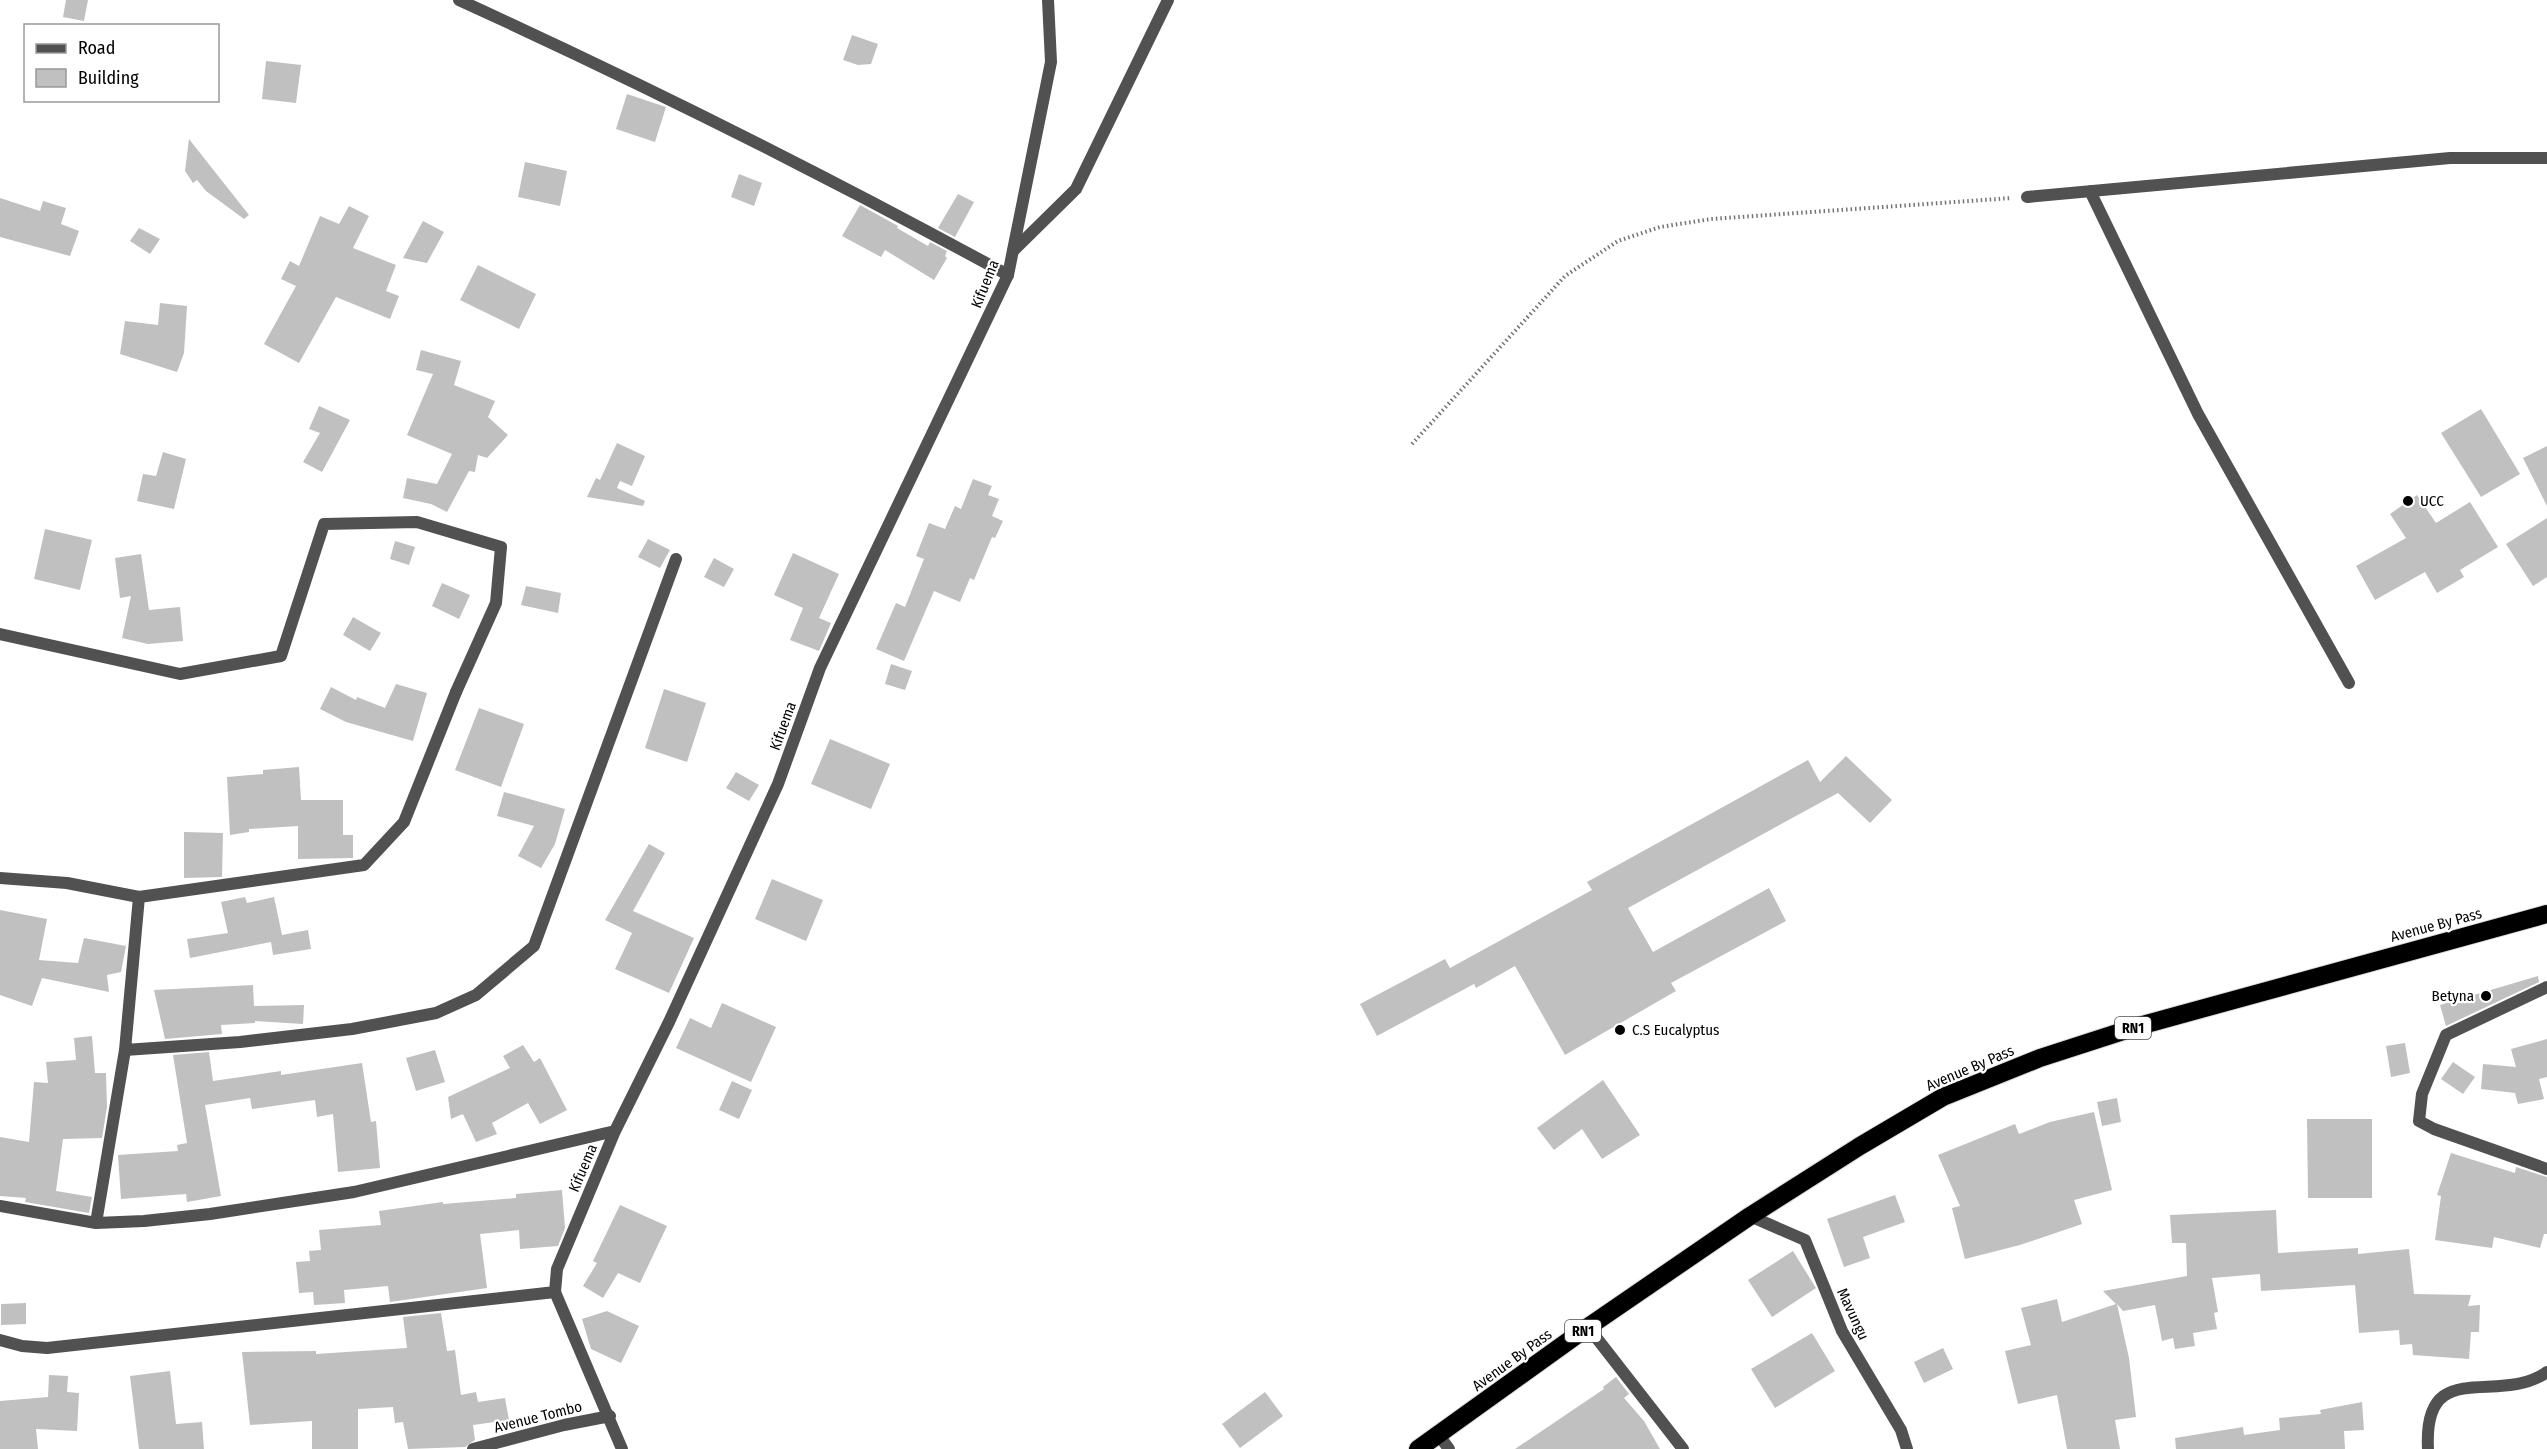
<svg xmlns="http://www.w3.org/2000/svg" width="2547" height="1449" font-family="'Fira Sans Condensed',sans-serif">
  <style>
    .building { fill: #c0c0c0 }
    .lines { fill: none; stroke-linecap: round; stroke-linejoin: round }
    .highway-casing { stroke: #dbdbdb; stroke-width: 20 }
    .path { stroke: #737373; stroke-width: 4; stroke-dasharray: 1.5 3; stroke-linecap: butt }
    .lane { stroke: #515151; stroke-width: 12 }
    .street { stroke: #515151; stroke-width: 12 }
    .highway { stroke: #000; stroke-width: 18 }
    .poi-dot { fill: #000; stroke: #fff; stroke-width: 2 }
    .labels { text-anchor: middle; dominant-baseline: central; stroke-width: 4.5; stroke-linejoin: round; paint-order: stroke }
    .shield { fill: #fff; stroke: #4c4c4c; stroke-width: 1.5 }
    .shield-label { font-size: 14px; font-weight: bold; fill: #000 }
    .street-label { font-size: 15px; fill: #000; stroke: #fff }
    .poi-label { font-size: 15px; fill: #000; stroke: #fff; text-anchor: start }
  </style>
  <rect width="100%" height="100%" fill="#fff"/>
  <path class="building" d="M 66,0 L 88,0 L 84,21 L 63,17 Z
    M 852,35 L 878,44 L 871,64 L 858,65 L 843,60 Z
    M 266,61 L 301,65 L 296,103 L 262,99 Z
    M 627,94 L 666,107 L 655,142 L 616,129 Z
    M 189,139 L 249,215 L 244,219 L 206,191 L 197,180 L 193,183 L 185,171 Z
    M 525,162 L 567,171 L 560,206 L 518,197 Z
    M 739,174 L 762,183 L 754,206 L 731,197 Z
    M 958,194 L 974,202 L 955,237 L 938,228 Z
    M 0,198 L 40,211 L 43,201 L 66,208 L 61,224 L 79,231 L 70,256 L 0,237 Z
    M 860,205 L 898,226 L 897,228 L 928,246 L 930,242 L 947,251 L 945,256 L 947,258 L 934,280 L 885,250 L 881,257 L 842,236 Z
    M 349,206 L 369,216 L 353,248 L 396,265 L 386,291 L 399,296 L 390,319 L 336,297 L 299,363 L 264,344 L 296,286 L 281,279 L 290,261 L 299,266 L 320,216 L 339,224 Z
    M 423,221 L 444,232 L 427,263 L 403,258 Z
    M 139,228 L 160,239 L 150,254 L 130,241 Z
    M 478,265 L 536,294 L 519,329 L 460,300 Z
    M 160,303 L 187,306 L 184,353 L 177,372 L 120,354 L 125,321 L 158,325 Z
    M 421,350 L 461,361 L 454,385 L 495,401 L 488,417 L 508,435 L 487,458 L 478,455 L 475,472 L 469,471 L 447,512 L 431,504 L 403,498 L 407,478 L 437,484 L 452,454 L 407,435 L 433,374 L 416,370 Z
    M 319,406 L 350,420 L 322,472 L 303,462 L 320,433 L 309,429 Z
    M 2481,409 L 2520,474 L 2481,497 L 2441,433 Z
    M 617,443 L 645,456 L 632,486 L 620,481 L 617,488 L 645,501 L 643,506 L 587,497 L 596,478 L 600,480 Z
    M 2547,446 L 2547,506 L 2523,458 Z
    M 163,452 L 186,459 L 174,509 L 137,501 L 143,474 L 156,476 Z
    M 973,479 L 992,486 L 988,495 L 999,499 L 992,516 L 1003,521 L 995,538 L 992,537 L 974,580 L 970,578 L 960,602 L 934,591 L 904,661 L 876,649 L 896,603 L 905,607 L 924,559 L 916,556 L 929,523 L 945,529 L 955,506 L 961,509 Z
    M 2417,495 L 2436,523 L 2470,502 L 2498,547 L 2460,570 L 2464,577 L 2437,593 L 2425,572 L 2375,600 L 2356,566 L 2406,538 L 2390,514 Z
    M 2547,518 L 2547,577 L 2533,586 L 2506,544 Z
    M 45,529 L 92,540 L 80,590 L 34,579 Z
    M 648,539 L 670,550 L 660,568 L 638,557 Z
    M 395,541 L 415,547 L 409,565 L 390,559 Z
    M 793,553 L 839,574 L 819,618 L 831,623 L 819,651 L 790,640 L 803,608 L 774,595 Z
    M 141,554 L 149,610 L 180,607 L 183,641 L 148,644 L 122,638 L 131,596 L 120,598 L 115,558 Z
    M 714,558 L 734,569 L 724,587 L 704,577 Z
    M 442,583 L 470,595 L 459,619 L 432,606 Z
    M 526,586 L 561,593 L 558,613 L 521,605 Z
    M 353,617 L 381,633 L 370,651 L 343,635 Z
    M 891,664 L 912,671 L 905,690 L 885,684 Z
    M 396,684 L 427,693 L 413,741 L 346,722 L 320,709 L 331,687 L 356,700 L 357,697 L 385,708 Z
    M 664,689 L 706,703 L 687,762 L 645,748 Z
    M 479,708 L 524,724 L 501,787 L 455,770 Z
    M 830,739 L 890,764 L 871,809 L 811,784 Z
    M 1846,756 L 1892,800 L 1870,823 L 1838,793 L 1628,908 L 1653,952 L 1769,888 L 1786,921 L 1671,983 L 1676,991 L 1565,1055 L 1515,966 L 1476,988 L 1474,984 L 1377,1036 L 1360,1004 L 1445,959 L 1450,968 L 1592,890 L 1587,882 L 1808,760 L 1820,782 Z
    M 299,767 L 301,800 L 343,800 L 343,835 L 353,835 L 353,858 L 298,859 L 298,826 L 249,829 L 249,832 L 230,835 L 227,777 L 263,774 L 263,770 Z
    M 736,772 L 759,785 L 749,801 L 726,788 Z
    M 504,792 L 565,809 L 555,844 L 541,868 L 518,856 L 534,826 L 497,816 Z
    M 184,832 L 223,833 L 222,877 L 184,878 Z
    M 649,844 L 665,853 L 633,911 L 694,938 L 669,993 L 615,969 L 632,933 L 605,920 Z
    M 772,879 L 823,900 L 806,941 L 755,919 Z
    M 245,897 L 247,903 L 274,897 L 282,935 L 308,930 L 311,949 L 273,955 L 271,942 L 190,958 L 187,939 L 228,933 L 221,902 Z
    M 0,910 L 47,919 L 39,960 L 78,963 L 84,938 L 126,946 L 121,972 L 107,975 L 109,992 L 42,978 L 32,1006 L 0,995 Z
    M 2538,976 L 2539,982 L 2446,1026 L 2440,1005 Z
    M 253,985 L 254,1006 L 304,1005 L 303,1024 L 255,1021 L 255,1023 L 221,1025 L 222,1034 L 165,1039 L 154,990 Z
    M 722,1003 L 776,1027 L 751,1082 L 676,1048 L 690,1018 L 711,1028 Z
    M 92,1036 L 95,1073 L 106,1073 L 107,1107 L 102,1138 L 63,1139 L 56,1191 L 92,1197 L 89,1213 L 25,1202 L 26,1198 L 0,1196 L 0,1137 L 29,1142 L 34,1082 L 48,1083 L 46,1062 L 76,1060 L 74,1038 Z
    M 2547,1039 L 2547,1077 L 2539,1079 L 2544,1099 L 2518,1104 L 2515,1093 L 2481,1089 L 2483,1064 L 2516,1067 L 2511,1049 Z
    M 2405,1043 L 2410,1073 L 2391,1077 L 2386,1046 Z
    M 523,1045 L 534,1062 L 540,1058 L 567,1110 L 540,1124 L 528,1103 L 492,1123 L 497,1134 L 476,1142 L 463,1114 L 451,1119 L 448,1097 L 510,1068 L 503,1056 Z
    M 435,1050 L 445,1082 L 416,1091 L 406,1058 Z
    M 209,1052 L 213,1081 L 281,1071 L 281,1075 L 362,1063 L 371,1122 L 376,1121 L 380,1168 L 338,1172 L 333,1114 L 317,1117 L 315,1100 L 252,1109 L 250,1098 L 205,1105 L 221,1196 L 187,1202 L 186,1194 L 121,1199 L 118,1155 L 178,1151 L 177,1145 L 187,1143 L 173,1055 Z
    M 2453,1062 L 2475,1077 L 2463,1094 L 2441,1079 Z
    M 1603,1080 L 1640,1135 L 1602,1159 L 1582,1129 L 1554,1150 L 1537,1128 Z
    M 732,1081 L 752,1090 L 739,1119 L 719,1110 Z
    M 2117,1098 L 2121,1122 L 2102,1126 L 2097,1102 Z
    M 2094,1112 L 2112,1190 L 2074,1200 L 2082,1224 L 2020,1245 L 1965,1259 L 1952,1208 L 1960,1206 L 1938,1155 L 2015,1124 L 2019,1134 L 2050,1122 Z
    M 2307,1119 L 2372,1119 L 2372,1198 L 2308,1198 Z
    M 2451,1153 L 2515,1173 L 2516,1167 L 2547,1177 L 2547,1234 L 2544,1234 L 2540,1248 L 2494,1237 L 2492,1248 L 2435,1240 L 2441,1196 L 2437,1195 Z
    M 562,1190 L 565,1228 L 558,1246 L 520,1249 L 519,1230 L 480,1234 L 487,1288 L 390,1302 L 388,1286 L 344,1290 L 345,1303 L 314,1305 L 313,1292 L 299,1293 L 296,1262 L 310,1261 L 309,1251 L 321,1250 L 319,1230 L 381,1225 L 379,1211 L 443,1202 L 443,1204 L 516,1198 L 516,1194 Z
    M 1895,1195 L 1905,1222 L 1863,1237 L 1870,1258 L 1844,1267 L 1827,1219 Z
    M 620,1205 L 667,1226 L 640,1283 L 618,1273 L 603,1298 L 583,1286 L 597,1263 L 593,1261 Z
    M 2276,1210 L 2278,1253 L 2358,1248 L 2358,1254 L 2409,1249 L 2414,1294 L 2471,1295 L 2468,1306 L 2480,1305 L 2479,1332 L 2471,1332 L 2469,1359 L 2413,1355 L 2412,1344 L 2400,1345 L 2399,1330 L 2359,1333 L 2355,1285 L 2261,1291 L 2260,1274 L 2212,1278 L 2218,1312 L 2214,1313 L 2217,1329 L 2193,1333 L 2195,1346 L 2175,1349 L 2173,1338 L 2162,1341 L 2155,1305 L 2123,1311 L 2117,1304 L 2129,1358 L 2136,1417 L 2115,1420 L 2120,1449 L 2067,1449 L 2057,1395 L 2018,1404 L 2005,1351 L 2031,1345 L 2021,1308 L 2057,1299 L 2062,1322 L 2116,1304 L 2103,1291 L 2187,1276 L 2186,1243 L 2172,1243 L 2170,1215 Z
    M 1793,1251 L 1816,1288 L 1772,1317 L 1748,1280 Z
    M 26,1303 L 26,1324 L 1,1325 L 1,1304 Z
    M 607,1311 L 639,1326 L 621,1363 L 591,1349 L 582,1319 Z
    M 441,1313 L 447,1351 L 455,1350 L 461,1395 L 476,1392 L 478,1402 L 505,1398 L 509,1420 L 473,1425 L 475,1440 L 465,1447 L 408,1449 L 403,1422 L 395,1423 L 393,1407 L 358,1409 L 358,1449 L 312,1449 L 312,1421 L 250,1425 L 242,1352 L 316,1351 L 316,1354 L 407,1348 L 403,1317 Z
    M 1812,1333 L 1835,1371 L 1775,1408 L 1751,1369 Z
    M 1943,1348 L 1953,1369 L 1924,1383 L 1914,1362 Z
    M 170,1371 L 176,1424 L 202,1422 L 204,1449 L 139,1449 L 130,1376 Z
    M 49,1375 L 68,1376 L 67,1392 L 79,1393 L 77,1431 L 36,1429 L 38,1449 L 0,1449 L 0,1401 L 48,1397 Z
    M 1616,1377 L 1629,1394 L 1624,1398 L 1644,1421 L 1660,1449 L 1515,1449 L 1604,1389 L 1603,1387 Z
    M 1265,1392 L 1283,1416 L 1240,1448 L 1222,1424 Z
    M 2362,1402 L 2364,1430 L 2344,1431 L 2345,1449 L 2176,1449 L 2175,1438 L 2243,1427 L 2244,1435 L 2280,1430 L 2279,1418 L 2321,1414 L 2320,1410 Z"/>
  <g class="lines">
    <g class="highway-casing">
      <path id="highway" d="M 1418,1449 L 1588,1327 L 1750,1216 L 1860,1146 L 1943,1097 L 2040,1058 L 2139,1026 L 2547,914"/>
    </g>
    <path class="path" d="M 1412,444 L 1565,276 L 1618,241 L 1660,227 L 1711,219 L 2012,198"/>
    <path class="lane" d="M 459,0 C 645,85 829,177 1008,275
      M 2090,191 L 2198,414 L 2349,683
      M 2027,197 L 2450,158 L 2547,158
      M 1013,251 L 1076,189 L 1168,0
      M 0,634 L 180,674 L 281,656 L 324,524 L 417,522 L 501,547 L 496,603 L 456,692"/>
    <path class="street" d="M 0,878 L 67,883 L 139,897 L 364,865 L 404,822 L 456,692
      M 2547,987 L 2446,1035 L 2422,1094 L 2419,1121 L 2434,1129 L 2547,1169
      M 125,1050 L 240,1042 L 352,1029 L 436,1013 L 476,995 L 534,946 L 676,559
      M 0,1206 L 96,1223 L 144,1221 L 210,1214 L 354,1192 L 615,1131
      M 1750,1216 L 1805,1240 L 1842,1331 L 1901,1430 L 1907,1449
      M 96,1223 L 125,1050 L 139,897
      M 1588,1327 L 1683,1449
      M 0,1340 L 22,1346 L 47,1348 L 555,1292
      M 1438,1434 L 1449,1449
      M 473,1449 L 564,1425 L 610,1416
      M 622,1449 L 555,1292 L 557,1269 L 615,1131 L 669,1022 L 778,784 L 820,668 L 1008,275 L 1051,62 L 1048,0
      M 2428,1449 C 2423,1354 2498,1407 2547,1372"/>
    <use href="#highway" class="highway"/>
  </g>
  <g class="poi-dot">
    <circle cx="2408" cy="501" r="6"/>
    <circle cx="2486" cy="996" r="6"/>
    <circle cx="1620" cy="1030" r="6"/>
  </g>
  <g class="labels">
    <g class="shield">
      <rect x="2115" y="1017" width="36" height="22" rx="4.5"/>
      <rect x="1565" y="1320" width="36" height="22" rx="4.5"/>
    </g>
    <g class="shield-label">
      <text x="2133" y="1028">RN1</text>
      <text x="1583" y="1331">RN1</text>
    </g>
    <g class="street-label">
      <text transform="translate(985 284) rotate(-68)">Kifuema</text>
      <text transform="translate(783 726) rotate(-70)">Kifuema</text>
      <text transform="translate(2436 925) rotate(-15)">Avenue By Pass</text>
      <text transform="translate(1970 1068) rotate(-23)">Avenue By Pass</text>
      <text transform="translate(583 1168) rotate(-67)">Kifuema</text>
      <text transform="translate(1853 1314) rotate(65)">Mavungu</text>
      <text transform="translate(1512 1360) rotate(-36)">Avenue By Pass</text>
      <text transform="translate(538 1417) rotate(-14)">Avenue Tombo</text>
    </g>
    <g class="poi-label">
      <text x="2420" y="501">UCC</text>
      <text x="2474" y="996" text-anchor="end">Betyna</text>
      <text x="1632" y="1030">C.S Eucalyptus</text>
    </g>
  </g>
  <rect x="24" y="24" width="195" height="78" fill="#ffffff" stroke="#999999" stroke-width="1.5"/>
  <rect x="36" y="44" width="30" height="9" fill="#515151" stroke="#999999" stroke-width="1.5"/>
  <text x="78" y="54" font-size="18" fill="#000000">Road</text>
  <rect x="36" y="69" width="30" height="18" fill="#c0c0c0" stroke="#999999" stroke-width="1.5"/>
  <text x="78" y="84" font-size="18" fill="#000000">Building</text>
</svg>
